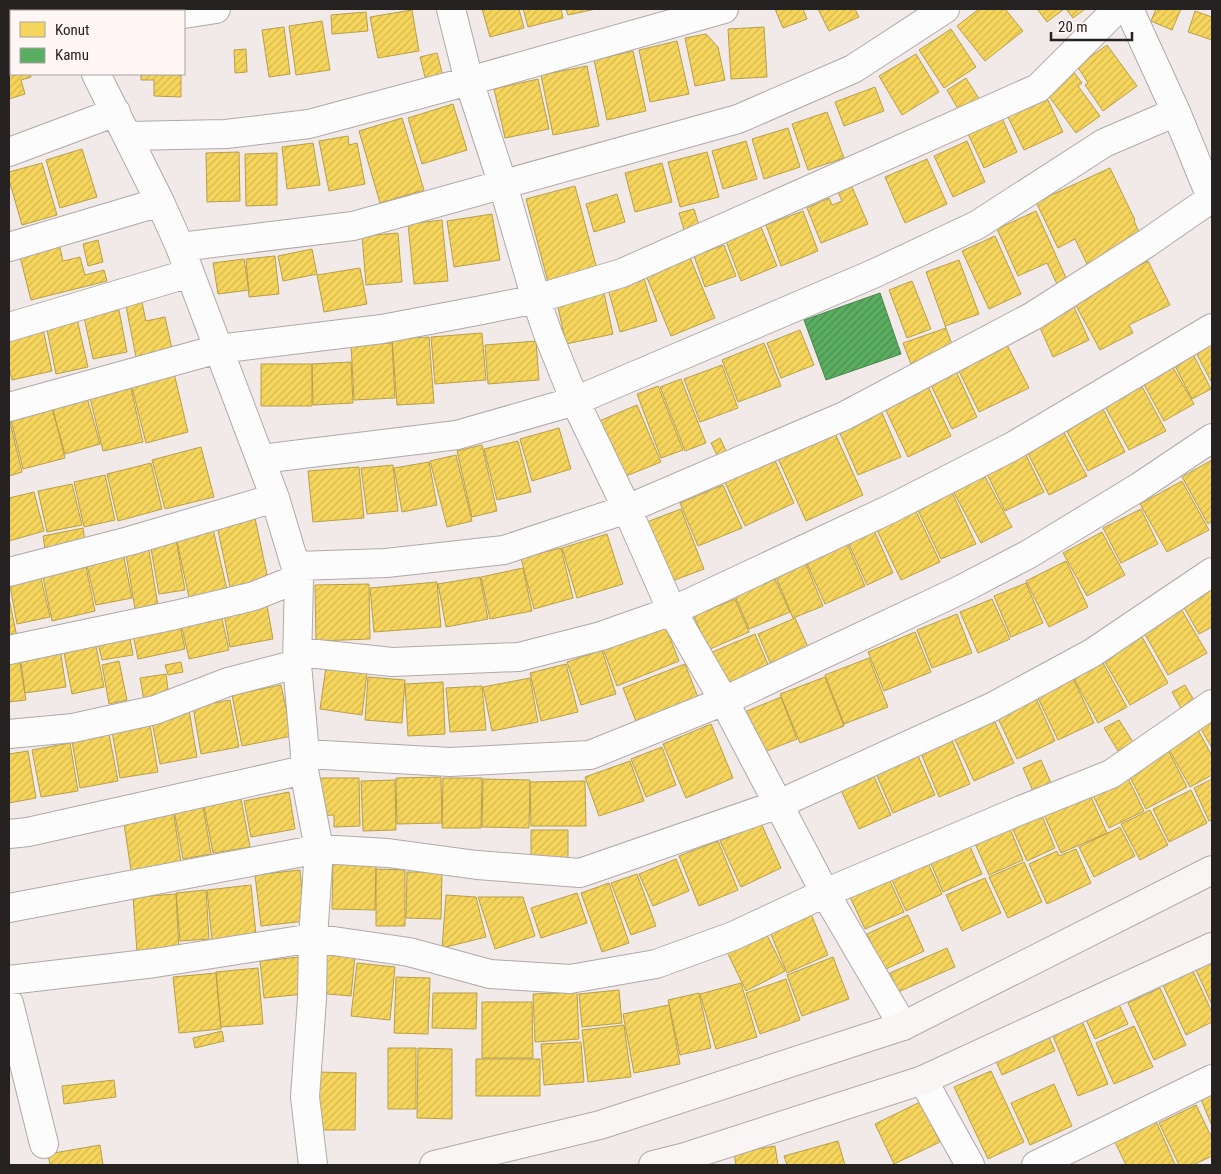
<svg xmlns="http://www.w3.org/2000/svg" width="1221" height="1174" font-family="'Roboto Condensed',sans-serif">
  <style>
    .homes { fill: url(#homes-hatch); stroke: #b89f4b }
    .public { fill: url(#public-hatch); stroke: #4b844e }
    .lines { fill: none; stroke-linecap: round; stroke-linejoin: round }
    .minor-casing { stroke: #afa9a9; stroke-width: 30 }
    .tertiary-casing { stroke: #afa9a9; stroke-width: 30 }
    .secondary-casing { stroke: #afa9a9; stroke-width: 30 }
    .minor { stroke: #fdfcfc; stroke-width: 28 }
    .tertiary { stroke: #fdfcfc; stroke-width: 28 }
    .secondary { stroke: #f9f5f4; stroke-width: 28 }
  </style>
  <defs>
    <pattern id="homes-hatch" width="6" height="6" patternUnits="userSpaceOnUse" patternTransform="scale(1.25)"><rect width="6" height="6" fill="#f6d55c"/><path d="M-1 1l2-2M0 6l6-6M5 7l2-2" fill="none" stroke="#d3b750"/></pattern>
    <pattern id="public-hatch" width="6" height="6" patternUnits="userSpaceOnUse" patternTransform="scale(1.25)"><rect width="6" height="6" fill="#5aae61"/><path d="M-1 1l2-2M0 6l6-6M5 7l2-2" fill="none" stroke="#4a8d50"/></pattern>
  </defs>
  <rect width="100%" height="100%" fill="#f2eae9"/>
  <path class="homes" d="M 482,9 L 519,9 L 524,28 L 490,37 Z
    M 523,9 L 561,9 L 563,18 L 528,27 Z
    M 566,9 L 596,9 L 568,15 Z
    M 775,9 L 803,9 L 807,19 L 783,28 Z
    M 818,9 L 855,9 L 859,17 L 829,31 Z
    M 979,9 L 1005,9 L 1023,31 L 985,61 L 957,26 Z
    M 1037,9 L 1064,9 L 1047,22 Z
    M 1066,9 L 1085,9 L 1073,18 Z
    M 1156,9 L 1181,9 L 1172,30 L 1151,21 Z
    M 412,10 L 419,51 L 378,58 L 370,17 Z
    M 1195,11 L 1212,17 L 1212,40 L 1188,32 Z
    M 366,12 L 368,31 L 332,34 L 331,15 Z
    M 322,21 L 330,70 L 296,75 L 289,26 Z
    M 284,27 L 290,74 L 269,77 L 262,30 Z
    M 764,27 L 767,77 L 731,79 L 728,29 Z
    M 951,29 L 976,67 L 944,88 L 919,50 Z
    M 706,34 L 718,47 L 725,80 L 695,86 L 685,38 Z
    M 677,41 L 689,94 L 650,102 L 639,50 Z
    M 1107,45 L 1137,86 L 1103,111 L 1085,85 L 1088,83 L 1077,66 Z
    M 246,49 L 247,72 L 235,73 L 234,50 Z
    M 633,51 L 646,111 L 607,120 L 594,60 Z
    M 437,53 L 444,80 L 427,85 L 420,57 Z
    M 916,54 L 939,92 L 902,115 L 879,76 Z
    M 11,59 L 11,74 L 30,74 L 31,77 L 21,80 L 25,94 L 9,99 L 9,60 Z
    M 587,66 L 599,126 L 553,135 L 541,75 Z
    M 1073,71 L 1082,83 L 1078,86 L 1100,116 L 1076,133 L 1045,91 Z
    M 141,74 L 181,74 L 181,97 L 154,96 L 154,80 L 141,80 Z
    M 966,78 L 981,102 L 961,114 L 947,90 Z
    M 538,79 L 549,129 L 505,138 L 494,89 Z
    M 875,87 L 884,111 L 844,126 L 835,102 Z
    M 1046,96 L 1063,132 L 1024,150 L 1007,115 Z
    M 453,104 L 467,150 L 422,164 L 408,118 Z
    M 827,112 L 844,158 L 808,170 L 792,124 Z
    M 402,118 L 424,190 L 380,203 L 359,131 Z
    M 1002,118 L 1017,152 L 984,168 L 968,134 Z
    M 788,128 L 800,167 L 764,179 L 752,139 Z
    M 348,136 L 349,145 L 357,143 L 365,184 L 329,191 L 319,141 Z
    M 746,141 L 757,179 L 723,189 L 712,151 Z
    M 967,141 L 985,182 L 953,197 L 934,156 Z
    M 313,143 L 320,185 L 287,189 L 282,147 Z
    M 82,149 L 97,197 L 60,208 L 46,160 Z
    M 239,152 L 240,201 L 207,202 L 206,153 Z
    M 707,152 L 719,197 L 680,207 L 668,162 Z
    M 277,153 L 277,205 L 246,206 L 245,154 Z
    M 927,159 L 947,204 L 905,223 L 885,177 Z
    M 42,163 L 57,215 L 22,225 L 9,180 L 9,172 Z
    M 662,163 L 672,202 L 635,212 L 625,173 Z
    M 1110,168 L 1135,220 L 1134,221 L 1142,239 L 1087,264 L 1075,239 L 1058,248 L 1036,202 Z
    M 575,186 L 598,273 L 549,286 L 526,199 Z
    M 852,187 L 868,224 L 821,243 L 807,208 L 829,198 L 832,205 L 842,201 L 838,192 Z
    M 617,194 L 625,222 L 594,232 L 586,204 Z
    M 694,209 L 700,229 L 685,233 L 679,213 Z
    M 803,211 L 818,251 L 781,266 L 766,225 Z
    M 1036,211 L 1067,280 L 1057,284 L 1047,263 L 1018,276 L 997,229 Z
    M 492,214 L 500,260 L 454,267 L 447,221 Z
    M 442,220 L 448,281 L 414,284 L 408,224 Z
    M 761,227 L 777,266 L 741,281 L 726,241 Z
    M 398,233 L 402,282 L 366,285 L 362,236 Z
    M 995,236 L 1021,294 L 989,309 L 962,251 Z
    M 98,240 L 103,262 L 88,266 L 83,244 Z
    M 59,244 L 63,261 L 80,257 L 85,275 L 104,270 L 107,281 L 31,300 L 19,253 Z
    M 724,245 L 736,276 L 705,287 L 694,256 Z
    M 312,249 L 317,274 L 283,281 L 278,256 Z
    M 689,255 L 715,318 L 671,336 L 645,273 Z
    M 275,256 L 279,294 L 249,297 L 246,259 Z
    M 244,259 L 249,290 L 218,294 L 213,263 Z
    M 959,260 L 979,314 L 945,326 L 954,349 L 911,364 L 903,343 L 946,328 L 926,272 Z
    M 1148,261 L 1170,305 L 1129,325 L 1133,333 L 1100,350 L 1073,300 Z
    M 360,268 L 367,304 L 324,312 L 317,275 Z
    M 644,278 L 657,321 L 620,332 L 608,289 Z
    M 912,281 L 931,329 L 907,338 L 889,290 Z
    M 604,293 L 613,334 L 566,344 L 557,303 Z
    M 141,298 L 146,321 L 165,317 L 172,349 L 136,357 L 125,301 Z
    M 1074,307 L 1089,340 L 1053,357 L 1038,323 Z
    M 119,310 L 127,352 L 93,359 L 84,317 Z
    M 77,319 L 88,367 L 56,374 L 46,325 Z
    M 43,329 L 52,371 L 12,380 L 9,368 L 9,336 Z
    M 800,330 L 814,365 L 781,378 L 767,343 Z
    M 482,333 L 486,380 L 435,384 L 431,337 Z
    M 429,337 L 434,403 L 397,405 L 392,339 Z
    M 536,341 L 539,380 L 488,384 L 485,345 Z
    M 1212,342 L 1212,383 L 1195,351 Z
    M 392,343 L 395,398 L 354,400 L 351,344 Z
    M 764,343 L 781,386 L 738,402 L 722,360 Z
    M 1006,343 L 1029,388 L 979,412 L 957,367 Z
    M 1192,352 L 1211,389 L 1192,399 L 1173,362 Z
    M 351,362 L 353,403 L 313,405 L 312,364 Z
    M 261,364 L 312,364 L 312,406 L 261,406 Z
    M 1171,364 L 1194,404 L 1164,421 L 1142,381 Z
    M 722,365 L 738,408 L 700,422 L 684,379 Z
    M 955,369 L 977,417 L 952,429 L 929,381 Z
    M 174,373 L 188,432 L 146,443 L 131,384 Z
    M 681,379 L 706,443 L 685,451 L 660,387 Z
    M 1139,381 L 1166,431 L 1129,450 L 1102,401 Z
    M 926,382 L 951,436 L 908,457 L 882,402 Z
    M 130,384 L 143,442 L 103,451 L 89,394 Z
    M 658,386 L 683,450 L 661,458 L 637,394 Z
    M 86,394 L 100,444 L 65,454 L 51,404 Z
    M 637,405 L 661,462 L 621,478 L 597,422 Z
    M 1101,405 L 1125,452 L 1088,471 L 1063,424 Z
    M 52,406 L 65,458 L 23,469 L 10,416 Z
    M 879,406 L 901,457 L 858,475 L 836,424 Z
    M 9,418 L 22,472 L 9,476 Z
    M 559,428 L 571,469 L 532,481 L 520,439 Z
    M 833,429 L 863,495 L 806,521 L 776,454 Z
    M 1062,429 L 1087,476 L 1049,495 L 1025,448 Z
    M 720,438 L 727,453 L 718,457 L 711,443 Z
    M 518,441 L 531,492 L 497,500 L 484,449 Z
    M 482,445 L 497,511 L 472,517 L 457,451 Z
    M 201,447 L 214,497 L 165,509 L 152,460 Z
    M 1025,453 L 1044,492 L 1005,511 L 986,472 Z
    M 456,455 L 472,521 L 447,527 L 430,461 Z
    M 773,456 L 794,503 L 745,526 L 723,478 Z
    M 1212,460 L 1212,521 L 1208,524 L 1182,477 Z
    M 429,462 L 437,505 L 402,512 L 394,468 Z
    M 151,463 L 162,509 L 118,521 L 107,474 Z
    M 393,465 L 398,511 L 367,514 L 361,468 Z
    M 359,467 L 364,518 L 313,522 L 308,471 Z
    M 983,473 L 1012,527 L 981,543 L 952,489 Z
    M 105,475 L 115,520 L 84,527 L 74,482 Z
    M 1182,481 L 1209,530 L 1167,552 L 1140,504 Z
    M 72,484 L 82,525 L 47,532 L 38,491 Z
    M 723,485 L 742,528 L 698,546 L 680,503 Z
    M 951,490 L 976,544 L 941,559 L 916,506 Z
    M 34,492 L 44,531 L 9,541 L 9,498 Z
    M 914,507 L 940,562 L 901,580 L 875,526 Z
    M 681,509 L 704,569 L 667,583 L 644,523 Z
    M 1141,509 L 1158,544 L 1121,563 L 1103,528 Z
    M 255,518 L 269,584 L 231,592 L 217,526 Z
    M 83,528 L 86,548 L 46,555 L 43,536 Z
    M 873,528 L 893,573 L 867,585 L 847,540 Z
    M 213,529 L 228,594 L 190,602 L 176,537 Z
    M 1102,532 L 1125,575 L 1087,596 L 1063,553 Z
    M 607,534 L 623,584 L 577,598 L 562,548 Z
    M 176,539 L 185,590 L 159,594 L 150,543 Z
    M 846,541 L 865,586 L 825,604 L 805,559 Z
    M 148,545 L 158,606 L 135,609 L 125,548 Z
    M 561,548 L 573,598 L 534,609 L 521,558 Z
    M 123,553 L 132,598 L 96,605 L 86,561 Z
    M 804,559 L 823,606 L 793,618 L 774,572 Z
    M 1066,561 L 1088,607 L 1049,627 L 1026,581 Z
    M 86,567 L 95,611 L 52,621 L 43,577 Z
    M 523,568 L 532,611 L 490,619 L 481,577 Z
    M 40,574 L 50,617 L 17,624 L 9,581 Z
    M 480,577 L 488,619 L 446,627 L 438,584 Z
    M 775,579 L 790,612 L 749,629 L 735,596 Z
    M 437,582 L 441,627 L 374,632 L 370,588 Z
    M 1026,583 L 1043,623 L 1011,637 L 994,596 Z
    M 369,584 L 370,639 L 316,641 L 315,585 Z
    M 1212,585 L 1212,627 L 1199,634 L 1181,602 Z
    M 9,598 L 17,637 L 9,639 Z
    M 735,599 L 749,632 L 708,650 L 694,616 Z
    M 992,599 L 1010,639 L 978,653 L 960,612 Z
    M 266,600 L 273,639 L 230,647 L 223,609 Z
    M 1180,607 L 1207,653 L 1168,675 L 1142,629 Z
    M 220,610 L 229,650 L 189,659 L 180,619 Z
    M 957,614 L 972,653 L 932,668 L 917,630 Z
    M 795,618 L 809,649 L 771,665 L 758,634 Z
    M 179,620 L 185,649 L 138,659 L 132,630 Z
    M 665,625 L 679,661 L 617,686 L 603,649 Z
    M 129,632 L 133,655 L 102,660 L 97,639 Z
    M 915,632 L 931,672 L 884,691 L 868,652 Z
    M 755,634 L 769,667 L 724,686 L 710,653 Z
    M 1142,637 L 1168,683 L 1130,705 L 1103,659 Z
    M 95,641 L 104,687 L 72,694 L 63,648 Z
    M 60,649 L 66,687 L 25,693 L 20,655 Z
    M 602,650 L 616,694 L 581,705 L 567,662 Z
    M 19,658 L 26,700 L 9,702 L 9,660 Z
    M 869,658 L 888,707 L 844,724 L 825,675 Z
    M 119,661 L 127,700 L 109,704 L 102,665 Z
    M 1102,661 L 1127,707 L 1098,723 L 1073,677 Z
    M 181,662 L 183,672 L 168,675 L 165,665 Z
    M 566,664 L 578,712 L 541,721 L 530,673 Z
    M 685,664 L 699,700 L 637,724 L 623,688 Z
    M 326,667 L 367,673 L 362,715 L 320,709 Z
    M 166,674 L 169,697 L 144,701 L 140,678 Z
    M 368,677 L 405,680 L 402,723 L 365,720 Z
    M 825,677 L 844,726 L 800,743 L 780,694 Z
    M 530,678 L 538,722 L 492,731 L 483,687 Z
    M 1073,678 L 1094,723 L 1058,740 L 1037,696 Z
    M 443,682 L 445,734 L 408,736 L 405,684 Z
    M 281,685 L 292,736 L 242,746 L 232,695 Z
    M 1185,685 L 1195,702 L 1182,710 L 1172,692 Z
    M 482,686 L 486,730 L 450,732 L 446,688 Z
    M 1035,696 L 1055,741 L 1017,759 L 996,714 Z
    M 781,697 L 797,739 L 759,754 L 742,713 Z
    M 230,700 L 239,747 L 201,754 L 193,707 Z
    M 189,710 L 197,757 L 160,764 L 151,716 Z
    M 1212,713 L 1212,748 L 1197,722 Z
    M 992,716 L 1014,763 L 974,781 L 952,733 Z
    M 1119,720 L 1133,742 L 1118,751 L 1104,728 Z
    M 711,724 L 733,778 L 686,798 L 663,744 Z
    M 150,725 L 158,772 L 120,778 L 112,731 Z
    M 1197,728 L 1212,756 L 1212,775 L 1190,787 L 1166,744 Z
    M 949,733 L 970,784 L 939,797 L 918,746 Z
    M 109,734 L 118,781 L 80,788 L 72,741 Z
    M 70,743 L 78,791 L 41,797 L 32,750 Z
    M 1166,746 L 1187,787 L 1146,809 L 1125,767 Z
    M 662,747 L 676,785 L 646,797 L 631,759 Z
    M 28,751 L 36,798 L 9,803 L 9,754 Z
    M 916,751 L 935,795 L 893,813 L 874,769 Z
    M 1041,760 L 1051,783 L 1033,791 L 1023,768 Z
    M 630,761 L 644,801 L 599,816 L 585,777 Z
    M 1124,770 L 1144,811 L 1109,828 L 1089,787 Z
    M 872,772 L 891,815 L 859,829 L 839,786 Z
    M 441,777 L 442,823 L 397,824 L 396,778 Z
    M 317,778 L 359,778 L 360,826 L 334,827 L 334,815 L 318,816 Z
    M 443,778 L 482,778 L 481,828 L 442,828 Z
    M 483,779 L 530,780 L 529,828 L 482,827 Z
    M 1212,779 L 1212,820 L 1209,821 L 1194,788 Z
    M 395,780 L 396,830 L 363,831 L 361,781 Z
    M 585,781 L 586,826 L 531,826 L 530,782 Z
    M 1088,790 L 1107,833 L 1061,853 L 1042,810 Z
    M 1191,790 L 1207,823 L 1169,842 L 1153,809 Z
    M 289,792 L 295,829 L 251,837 L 244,801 Z
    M 241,799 L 250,847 L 213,853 L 204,806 Z
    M 203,806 L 211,854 L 183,859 L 174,810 Z
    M 173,809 L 182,869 L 132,877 L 123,817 Z
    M 1150,810 L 1168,845 L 1140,860 L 1121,824 Z
    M 1040,811 L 1055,848 L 1027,861 L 1010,823 Z
    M 761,823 L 781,868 L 741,887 L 720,841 Z
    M 1008,824 L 1023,860 L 989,875 L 973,839 Z
    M 1120,827 L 1135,856 L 1094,877 L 1079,847 Z
    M 531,830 L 568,830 L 568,861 L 531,861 Z
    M 718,841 L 738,890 L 699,906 L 679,856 Z
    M 968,842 L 982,874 L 943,892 L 929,859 Z
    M 1076,849 L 1091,883 L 1047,904 L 1029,864 L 1057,851 L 1059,856 Z
    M 676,859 L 689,891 L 653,906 L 639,874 Z
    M 927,861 L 942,894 L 906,911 L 891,878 Z
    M 1024,862 L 1042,902 L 1008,918 L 989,877 Z
    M 333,863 L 376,864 L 375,910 L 332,909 Z
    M 376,869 L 405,870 L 405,926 L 376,926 Z
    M 300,870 L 305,921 L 261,926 L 255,875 Z
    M 407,872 L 442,872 L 441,919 L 406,918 Z
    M 637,874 L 656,926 L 631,935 L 611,883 Z
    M 985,878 L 1001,913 L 962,931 L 946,895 Z
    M 889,879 L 904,912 L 865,929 L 850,897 Z
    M 609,883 L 629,943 L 602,952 L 581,893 Z
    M 251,885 L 256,935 L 212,940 L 207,890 Z
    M 206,890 L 209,939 L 180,941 L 176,893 Z
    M 577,893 L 587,923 L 541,938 L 531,908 Z
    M 176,894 L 179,950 L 137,952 L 133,897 Z
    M 446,895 L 476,897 L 486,937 L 442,948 Z
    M 478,897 L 523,897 L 535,936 L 495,949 Z
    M 811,914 L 828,955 L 787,973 L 770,932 Z
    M 908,915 L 924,951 L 884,970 L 867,934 Z
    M 765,931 L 785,971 L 746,991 L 726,950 Z
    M 947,948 L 955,967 L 898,992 L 890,973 Z
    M 321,952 L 355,956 L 351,996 L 316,993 Z
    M 300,957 L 304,994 L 264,998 L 260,961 Z
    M 833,957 L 849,999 L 802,1016 L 787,975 Z
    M 1212,962 L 1212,1005 L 1196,970 Z
    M 357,963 L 395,967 L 390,1020 L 351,1016 Z
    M 258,968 L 263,1024 L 221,1027 L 216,972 Z
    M 1192,969 L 1212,1012 L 1212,1022 L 1186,1035 L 1162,983 Z
    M 216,973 L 221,1029 L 179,1033 L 173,977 Z
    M 396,977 L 430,978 L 428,1034 L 394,1033 Z
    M 786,979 L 800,1020 L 760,1034 L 746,993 Z
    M 741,983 L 757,1037 L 716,1049 L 700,994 Z
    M 1160,988 L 1186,1045 L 1154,1060 L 1128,1003 Z
    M 619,990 L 622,1023 L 582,1027 L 579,994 Z
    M 577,992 L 579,1039 L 535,1042 L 533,994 Z
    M 433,993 L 477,993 L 476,1029 L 432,1028 Z
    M 699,993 L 711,1048 L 680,1055 L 668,1000 Z
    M 1116,998 L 1128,1024 L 1095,1039 L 1083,1013 Z
    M 482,1002 L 532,1002 L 533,1058 L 482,1058 Z
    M 669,1005 L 680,1064 L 634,1073 L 623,1014 Z
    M 1082,1021 L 1108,1084 L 1078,1096 L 1052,1034 Z
    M 624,1025 L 631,1077 L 588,1082 L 582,1030 Z
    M 1134,1026 L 1153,1067 L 1114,1084 L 1096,1043 Z
    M 1046,1030 L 1055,1051 L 1002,1075 L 993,1054 Z
    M 222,1031 L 224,1041 L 195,1048 L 193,1038 Z
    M 581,1042 L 584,1082 L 544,1085 L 541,1044 Z
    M 388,1048 L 416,1048 L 416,1109 L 388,1109 Z
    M 418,1048 L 452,1049 L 452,1119 L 417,1118 Z
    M 476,1059 L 540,1059 L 540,1096 L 476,1096 Z
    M 991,1071 L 1024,1142 L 988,1159 L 954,1087 Z
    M 318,1072 L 356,1073 L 355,1130 L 317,1130 Z
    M 114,1080 L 116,1097 L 64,1104 L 62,1086 Z
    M 1054,1084 L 1072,1126 L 1030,1145 L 1011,1103 Z
    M 1212,1092 L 1212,1126 L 1200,1097 Z
    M 920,1102 L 940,1142 L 894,1164 L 875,1124 Z
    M 1196,1105 L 1212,1138 L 1212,1156 L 1193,1165 L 1179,1165 L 1159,1123 Z
    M 1155,1119 L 1175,1164 L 1172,1165 L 1126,1165 L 1113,1138 Z
    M 838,1141 L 845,1165 L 787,1165 L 784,1156 Z
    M 100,1145 L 103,1165 L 50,1165 L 48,1154 Z
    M 775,1146 L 778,1165 L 736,1165 L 734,1153 Z"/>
  <path class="public" d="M 880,293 L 901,354 L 826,380 L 804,320 Z"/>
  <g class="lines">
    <g class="minor-casing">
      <path id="minor" d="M 451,9 L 469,81 L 503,185 L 536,299 L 548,334 L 575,401 L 627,509 L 672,611 L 724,701 L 825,893 L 903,1026
        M 1129,9 L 1176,112 L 1212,200
        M 59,11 L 64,10
        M 184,14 L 216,9
        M 9,24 L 11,23
        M 96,74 L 160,202 L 180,247 L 275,498 L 299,578 L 297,664 L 305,754 L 304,770 L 319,849 L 313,938 L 312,999 L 305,1097 L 313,1165
        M 127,136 L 226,134 L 309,124 L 469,81 L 724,9
        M 9,152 L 116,112
        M 9,247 L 160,202
        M 180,247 L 353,226 L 738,119 L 853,69 L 945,9
        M 9,327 L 190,273
        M 9,407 L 218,349 L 382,329 L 482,310 L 536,299 L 622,273 L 1038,88 L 1117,9
        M 261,459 L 457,435 L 575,401 L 873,274 L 977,225 L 1104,143 L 1176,112
        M 297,566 L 386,563 L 504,550 L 627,509 L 844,416 L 1033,316 L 1147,243 L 1212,198
        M 9,572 L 129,541 L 275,498
        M 9,650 L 175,615 L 254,596 L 299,578
        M 298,652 L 392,662 L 519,657 L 601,636 L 672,611 L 890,509 L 1013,446 L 1212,328
        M 9,734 L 73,728 L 155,710 L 228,682 L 297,664
        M 305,754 L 450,762 L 590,755 L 724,701 L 958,591 L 1029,554 L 1139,487 L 1212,438
        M 9,834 L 28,832 L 304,770
        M 9,908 L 319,849 L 388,853 L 477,865 L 580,873 L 779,804 L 992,707 L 1092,653 L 1212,572
        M 9,980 L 155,963 L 313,938 L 409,952 L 490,974 L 570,979 L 656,964 L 733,936 L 825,893 L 1021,810 L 1111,774 L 1212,704
        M 9,1003 L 44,1144
        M 1036,1165 L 1212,1079"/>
    </g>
    <g class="tertiary-casing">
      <path id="tertiary" d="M 923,1080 L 970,1165"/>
    </g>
    <g class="secondary-casing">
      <path id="secondary" d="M 434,1165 L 600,1125 L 903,1026 L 1212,870
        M 653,1165 L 685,1157 L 923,1080 L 1212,947"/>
    </g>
    <use href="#minor" class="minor"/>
    <use href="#tertiary" class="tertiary"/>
    <use href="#secondary" class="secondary"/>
  </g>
  <rect width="1221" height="1174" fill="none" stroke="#272222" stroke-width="20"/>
  <rect x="10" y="10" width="175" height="65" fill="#fff6f5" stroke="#a9a1a1"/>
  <rect x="20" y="22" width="25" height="15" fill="#f6d55c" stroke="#a9a1a1"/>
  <text x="55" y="35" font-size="15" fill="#272222">Konut</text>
  <rect x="20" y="48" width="25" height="15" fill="#5aae61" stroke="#a9a1a1"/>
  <text x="55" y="60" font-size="15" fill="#272222">Kamu</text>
  <path d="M1051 32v8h81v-8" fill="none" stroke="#272222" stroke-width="2.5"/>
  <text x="1058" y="32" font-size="15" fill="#272222" stroke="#fff6f5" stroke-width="4" paint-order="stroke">20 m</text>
</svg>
